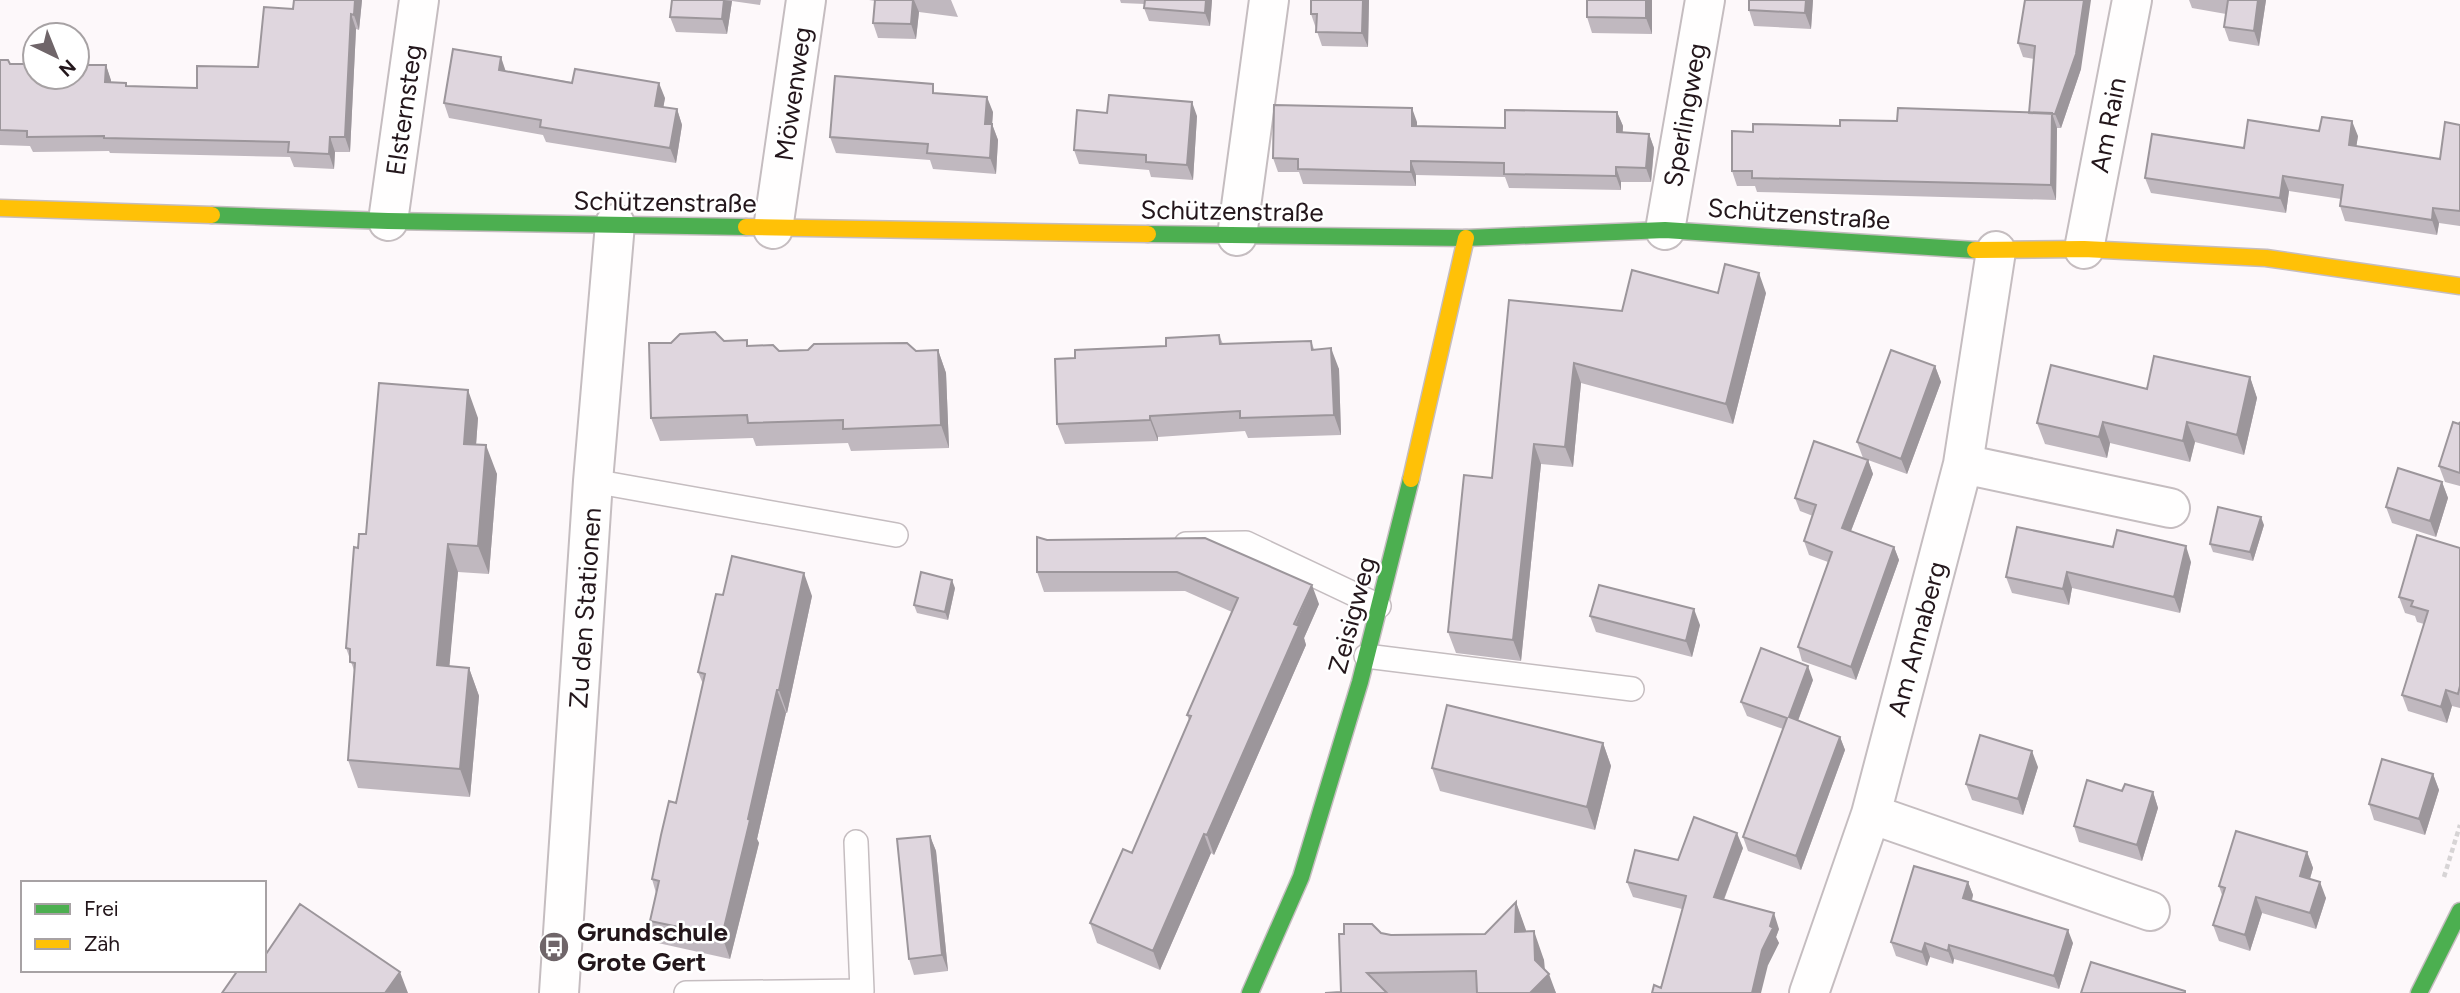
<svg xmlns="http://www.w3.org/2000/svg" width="2460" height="993" font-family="Figtree,sans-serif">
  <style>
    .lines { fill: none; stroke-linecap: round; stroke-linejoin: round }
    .lane-casing { stroke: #c5bdc0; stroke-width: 26 }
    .street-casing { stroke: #c5bdc0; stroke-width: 42 }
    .fast-casing { stroke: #c5bdc0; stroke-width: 19 }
    .slow-casing { stroke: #c5bdc0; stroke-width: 19 }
    .path { stroke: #d7d4d5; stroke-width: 4.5; stroke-dasharray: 5 3.5; stroke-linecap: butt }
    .lane { stroke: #fffefe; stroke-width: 23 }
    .street { stroke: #fffefe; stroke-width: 38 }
    .fast { stroke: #4caf50; stroke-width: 16 }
    .slow { stroke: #ffc107; stroke-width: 16 }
    .wall { fill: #c0b8bf }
    .shaded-wall { fill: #9c969b }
    .building { fill: #dfd6de; stroke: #9c969b; stroke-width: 2 }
    .labels { text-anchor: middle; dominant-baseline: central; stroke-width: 5; stroke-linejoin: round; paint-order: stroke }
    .street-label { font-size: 26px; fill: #23161b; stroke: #fff }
    .poi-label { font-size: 26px; font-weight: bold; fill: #23161b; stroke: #fff; text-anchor: start }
  </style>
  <rect width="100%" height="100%" fill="#fdf8fa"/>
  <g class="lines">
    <g class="lane-casing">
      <path id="lane" d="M 593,481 L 896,535
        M 1186,544 L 1246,543 L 1379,606
        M 1366,656 L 1632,689
        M 686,993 L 862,991 L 856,842"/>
    </g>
    <g class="street-casing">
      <path id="street" d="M 388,221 L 419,0
        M 773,229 L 806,0
        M 1665,230 L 1705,0
        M 1237,236 L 1269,0
        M 2084,249 L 2132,0
        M 1963,464 L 2170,508
        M 1871,814 L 2150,911
        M 559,993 L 593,481 L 615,224
        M 1809,993 L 1871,814 L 1963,464 L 1996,251"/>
    </g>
    <g class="fast-casing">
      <path id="fast" d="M 212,215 L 388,221 L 746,227
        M 1148,234 L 1466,238 L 1665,230 L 1975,250
        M 1250,993 L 1301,877 L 1360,682 L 1411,479
        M 2419,993 L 2460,911"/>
    </g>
    <g class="slow-casing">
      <path id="slow" d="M 0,208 L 212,215
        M 746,227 L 1148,234
        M 1975,250 L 2084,249 L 2266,258 L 2460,286
        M 1411,479 L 1466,238"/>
    </g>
    <path class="path" d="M 2444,877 L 2460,825"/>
    <use href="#lane" class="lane"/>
    <use href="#street" class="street"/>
    <use href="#fast" class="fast"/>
    <use href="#slow" class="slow"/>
  </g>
  <path class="wall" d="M 362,0 L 359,30 L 356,29 L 350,152 L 335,152 L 334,169 L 294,167 L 290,157 L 110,153 L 109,151 L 33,152 L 30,146 L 0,145 L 0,60 L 10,64 L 106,65 L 111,82 L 128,87 L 197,88 L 258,67 L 293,9 Z
    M 672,0 L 761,0 L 760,5 L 732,1 L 727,34 L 676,32 L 670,17 Z
    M 869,0 L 951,0 L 958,17 L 919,12 L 916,39 L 878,38 L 873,23 L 875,1 Z
    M 1120,0 L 1212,0 L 1210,26 L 1149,21 L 1144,8 L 1145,4 L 1121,3 Z
    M 1369,0 L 1368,47 L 1322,46 L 1311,14 Z
    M 1652,0 L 1652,34 L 1592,33 L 1587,17 Z
    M 1749,0 L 1813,0 L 1811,29 L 1754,26 L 1749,10 Z
    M 2025,0 L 2081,69 L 2061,128 L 2057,128 L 2056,200 L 1757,192 L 1755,186 L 1737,186 L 1732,171 L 1753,132 L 1897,121 L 2029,113 L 2034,59 L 2023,57 L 2018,43 Z
    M 2189,0 L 2266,0 L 2259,46 L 2229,41 L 2224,27 L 2226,14 L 2192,8 Z
    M 506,71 L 665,98 L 663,107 L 677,109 L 682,125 L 676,163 L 546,142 L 543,135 L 449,118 L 444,103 Z
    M 937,93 L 993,112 L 992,124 L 998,140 L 996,174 L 933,169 L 930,160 L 836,153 L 830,137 Z
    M 1617,112 L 1623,126 L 1622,133 L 1649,134 L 1654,148 L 1651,182 L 1621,182 L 1621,190 L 1509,188 L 1505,177 L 1416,175 L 1416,186 L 1303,184 L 1299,172 L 1278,172 L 1273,158 L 1417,122 L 1417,127 L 1505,128 Z
    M 1107,113 L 1197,116 L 1193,180 L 1151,177 L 1149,170 L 1079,164 L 1074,150 Z
    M 2460,125 L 2460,226 L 2439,223 L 2437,235 L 2345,221 L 2340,206 L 2341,199 L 2289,191 L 2286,213 L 2151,193 L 2145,178 L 2244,148 L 2319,131 L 2358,136 L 2356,147 L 2440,159 Z
    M 1718,293 L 1766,293 L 1733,424 L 1581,383 L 1573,467 L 1541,464 L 1521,661 L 1456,653 L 1448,632 L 1492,478 L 1509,300 L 1622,311 Z
    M 1219,335 L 1223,344 L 1311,341 L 1314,349 L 1339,369 L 1341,435 L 1248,438 L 1245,431 L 1158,437 L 1158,441 L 1065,444 L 1057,424 L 1075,358 L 1166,346 Z
    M 724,341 L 779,351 L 916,351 L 938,350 L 946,373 L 949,448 L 851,451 L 848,443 L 756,446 L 753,438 L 660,441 L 651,418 Z
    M 1935,366 L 1941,382 L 1907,474 L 1868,460 L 1873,474 L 1851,531 L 1894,547 L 1899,560 L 1856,680 L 1802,661 L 1798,647 L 1828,562 L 1809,555 L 1804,541 L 1813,516 L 1800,511 L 1795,498 L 1863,458 L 1857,442 Z
    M 2250,377 L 2257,398 L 2244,455 L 2195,442 L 2190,462 L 2110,443 L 2107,458 L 2045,444 L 2037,423 L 2147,389 Z
    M 478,418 L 476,445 L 497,474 L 489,574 L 458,572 L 449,666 L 469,668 L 479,696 L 470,797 L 358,788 L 348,760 L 355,673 L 346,648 L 358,548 L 366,534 Z
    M 2460,422 L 2460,486 L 2445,482 L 2439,466 Z
    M 2442,482 L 2448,498 L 2436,537 L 2392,523 L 2386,507 Z
    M 2264,525 L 2253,561 L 2213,552 L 2210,544 Z
    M 1037,537 L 1319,604 L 1304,638 L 1306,645 L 1214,855 L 1211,853 L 1160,970 L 1097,943 L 1090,923 L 1132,853 L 1189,720 L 1187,715 L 1232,612 L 1185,591 L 1044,592 L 1037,572 Z
    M 2460,548 L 2460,708 L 2452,706 L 2447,723 L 2408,711 L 2402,695 L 2424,624 L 2417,622 L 2415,616 L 2405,613 L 2399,597 Z
    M 2191,562 L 2180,613 L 2072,588 L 2069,605 L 2012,593 L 2006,577 Z
    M 955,588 L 948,620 L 917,613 L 914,605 Z
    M 723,595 L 812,596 L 787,713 L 786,713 L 757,839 L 759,843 L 730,959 L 658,943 L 650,921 L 656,893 L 652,879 L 676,803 L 703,684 L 698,672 Z
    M 1590,616 L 1700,625 L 1692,657 L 1596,632 Z
    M 1813,680 L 1798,721 L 1840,737 L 1845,750 L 1801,870 L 1748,851 L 1743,837 L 1783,729 L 1747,716 L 1741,702 Z
    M 1603,743 L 1611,766 L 1595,830 L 1440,791 L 1432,768 Z
    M 2038,767 L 2023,815 L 1972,800 L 1966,784 Z
    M 2433,774 L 2439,790 L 2425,835 L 2374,820 L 2369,804 Z
    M 2122,791 L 2153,792 L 2158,808 L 2142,861 L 2079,842 L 2074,826 Z
    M 930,836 L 936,851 L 948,971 L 914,975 L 909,959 Z
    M 1743,848 L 1724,900 L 1779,929 L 1776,937 L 1779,943 L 1768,965 L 1682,909 L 1633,897 L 1627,882 L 1678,860 Z
    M 2307,852 L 2313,868 L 2310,879 L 2326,898 L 2316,929 L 2262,913 L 2250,951 L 2219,941 L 2213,925 L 2222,895 L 2219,886 Z
    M 1968,882 L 1973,895 L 1972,901 L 2073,943 L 2059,989 L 1954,959 L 1953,964 L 1930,957 L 1927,966 L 1896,956 L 1891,942 Z
    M 1516,902 L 1526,932 L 1544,960 L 1545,970 L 1556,993 L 1325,993 L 1341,992 L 1381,933 L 1391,935 L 1485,934 Z"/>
  <path class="shaded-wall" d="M 355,0 L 362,0 L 359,30 L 354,15 Z
    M 724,0 L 732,1 L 727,34 L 722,19 Z
    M 913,0 L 914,0 L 919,12 L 916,39 L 911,24 Z
    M 1206,0 L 1212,0 L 1210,26 L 1205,13 Z
    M 1363,0 L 1369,0 L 1368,47 L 1362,33 Z
    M 1646,0 L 1652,0 L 1652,34 L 1646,18 Z
    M 1806,0 L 1813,0 L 1811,29 L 1805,13 Z
    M 2084,0 L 2091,0 L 2081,69 L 2061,128 L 2055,114 Z
    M 2258,0 L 2266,0 L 2259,46 L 2254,31 Z
    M 351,14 L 356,29 L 350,152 L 345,137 Z
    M 501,57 L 506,72 L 499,70 Z
    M 106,65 L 111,80 L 111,97 L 105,82 Z
    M 659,83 L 665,98 L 661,121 L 655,106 Z
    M 987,97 L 993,112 L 991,140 L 985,124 Z
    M 1192,102 L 1197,116 L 1193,180 L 1187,165 Z
    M 1412,108 L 1417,122 L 1417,140 L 1412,126 Z
    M 677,109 L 682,125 L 676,163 L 670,148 Z
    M 1617,112 L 1623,126 L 1622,146 L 1617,132 Z
    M 2052,113 L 2057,128 L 2056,200 L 2051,185 Z
    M 2352,121 L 2358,136 L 2354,161 L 2349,145 Z
    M 992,124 L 998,140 L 996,174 L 990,158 Z
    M 1649,134 L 1654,148 L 1651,182 L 1646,168 Z
    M 330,137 L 335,152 L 334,169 L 329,154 Z
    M 1411,161 L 1416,175 L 1416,186 L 1411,172 Z
    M 1616,167 L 1621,182 L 1621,190 L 1616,176 Z
    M 2283,176 L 2289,191 L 2286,213 L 2280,198 Z
    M 2433,208 L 2439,223 L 2437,235 L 2432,220 Z
    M 1759,273 L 1766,293 L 1733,424 L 1726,404 Z
    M 1331,348 L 1339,369 L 1341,435 L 1334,415 Z
    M 938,350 L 946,373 L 949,448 L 941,425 Z
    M 1574,363 L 1581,383 L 1573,467 L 1565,447 Z
    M 1935,366 L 1941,382 L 1907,474 L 1901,459 Z
    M 2250,377 L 2257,398 L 2244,455 L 2237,435 Z
    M 468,390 L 478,418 L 474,472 L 464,444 Z
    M 1150,416 L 1158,437 L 1158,441 L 1150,420 Z
    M 2103,422 L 2110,443 L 2107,458 L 2099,437 Z
    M 2187,422 L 2195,442 L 2190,462 L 2183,441 Z
    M 1534,444 L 1541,464 L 1521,661 L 1513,640 Z
    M 486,445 L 497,474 L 489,574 L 478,546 Z
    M 1868,460 L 1873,474 L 1847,541 L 1842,528 Z
    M 2442,482 L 2448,498 L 2436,537 L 2430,521 Z
    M 2261,517 L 2264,525 L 2253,561 L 2250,552 Z
    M 448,544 L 458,572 L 447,693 L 437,665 Z
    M 2186,546 L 2191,562 L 2180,613 L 2174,597 Z
    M 1894,547 L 1899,560 L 1856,680 L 1851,667 Z
    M 2067,572 L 2072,588 L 2069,605 L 2063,589 Z
    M 804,573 L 812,596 L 787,713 L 779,690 Z
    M 952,580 L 955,588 L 948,620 L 945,612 Z
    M 1312,585 L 1319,604 L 1304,638 L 1306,645 L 1214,855 L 1207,835 Z
    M 1694,609 L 1700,625 L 1692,657 L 1686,641 Z
    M 1808,666 L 1813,680 L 1794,731 L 1789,717 Z
    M 469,668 L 479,696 L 470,797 L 460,769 Z
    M 777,690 L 786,713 L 757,839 L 759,843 L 730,959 L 722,936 Z
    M 2446,690 L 2452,706 L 2447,723 L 2441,707 Z
    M 1840,737 L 1845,750 L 1801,870 L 1796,856 Z
    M 1603,743 L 1611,766 L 1595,830 L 1587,807 Z
    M 2032,751 L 2038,767 L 2023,815 L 2018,799 Z
    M 2433,774 L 2439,790 L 2425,835 L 2419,819 Z
    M 2153,792 L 2158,808 L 2142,861 L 2137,845 Z
    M 1737,833 L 1743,848 L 1719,912 L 1714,897 Z
    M 1204,834 L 1211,853 L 1160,970 L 1153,951 Z
    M 930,836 L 936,851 L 948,971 L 942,955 Z
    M 2307,852 L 2313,868 L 2306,892 L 2300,876 Z
    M 1968,882 L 1973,895 L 1968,912 L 1963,898 Z
    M 2320,882 L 2326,898 L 2316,929 L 2310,913 Z
    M 2256,897 L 2262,913 L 2250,951 L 2245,935 Z
    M 1516,902 L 1526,930 L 1525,960 L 1515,932 Z
    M 1774,913 L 1779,929 L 1776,937 L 1779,943 L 1768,965 L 1761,993 L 1752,993 L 1762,950 Z
    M 2068,930 L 2073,943 L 2059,989 L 2054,976 Z
    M 1534,931 L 1544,960 L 1545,978 L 1549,974 L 1556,993 L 1530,993 L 1535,960 Z
    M 1925,943 L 1930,957 L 1927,966 L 1922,952 Z
    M 1949,945 L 1954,959 L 1953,964 L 1948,951 Z
    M 400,972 L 408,993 L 385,993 Z"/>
  <path class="building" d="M 294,0 L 355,0 L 354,15 L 351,14 L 345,137 L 330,137 L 329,154 L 288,152 L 289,142 L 104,138 L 104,136 L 27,137 L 27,131 L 0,130 L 0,60 L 8,60 L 10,64 L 35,64 L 35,77 L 77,77 L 77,65 L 106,65 L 105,82 L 126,83 L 126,86 L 197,88 L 197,66 L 258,67 L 264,7 L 293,9 Z
    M 672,0 L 724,0 L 722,19 L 670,17 Z
    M 875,0 L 913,0 L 911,24 L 873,23 Z
    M 1145,0 L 1206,0 L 1205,13 L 1144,8 Z
    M 1311,0 L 1363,0 L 1362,33 L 1316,32 L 1317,14 L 1311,14 Z
    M 1587,0 L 1646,0 L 1646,18 L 1587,17 Z
    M 1749,0 L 1806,0 L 1805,13 L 1749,10 Z
    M 2025,0 L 2084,0 L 2076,54 L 2055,114 L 2029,113 L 2035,46 L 2018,43 Z
    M 2227,0 L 2258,0 L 2254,31 L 2224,27 L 2228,0 Z
    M 453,49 L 501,57 L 499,70 L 572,83 L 575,69 L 659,83 L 655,106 L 677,109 L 670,148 L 540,127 L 541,120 L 444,103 Z
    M 835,76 L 933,84 L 933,93 L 987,97 L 985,124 L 992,124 L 990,158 L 927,153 L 928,144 L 830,137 Z
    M 1109,95 L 1192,102 L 1187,165 L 1146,162 L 1146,155 L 1074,150 L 1077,110 L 1107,113 Z
    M 1274,105 L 1412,108 L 1412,126 L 1505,128 L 1505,110 L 1617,112 L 1617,132 L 1649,134 L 1646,168 L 1616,167 L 1616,176 L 1504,174 L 1504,163 L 1411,161 L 1411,172 L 1298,169 L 1298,159 L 1273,158 Z
    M 1898,108 L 2052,113 L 2051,185 L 1752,178 L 1752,171 L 1732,171 L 1732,131 L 1753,132 L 1753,124 L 1840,126 L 1840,120 L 1897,121 Z
    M 2322,117 L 2352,121 L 2349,145 L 2440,159 L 2445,122 L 2460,125 L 2460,211 L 2433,208 L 2432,220 L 2340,206 L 2343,185 L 2283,176 L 2280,198 L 2145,178 L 2152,134 L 2244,148 L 2248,120 L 2319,131 Z
    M 1725,264 L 1759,273 L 1726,404 L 1574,363 L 1565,447 L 1534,444 L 1513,640 L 1448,632 L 1464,475 L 1492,478 L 1509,300 L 1622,311 L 1632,270 L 1718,293 Z
    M 715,332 L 724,341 L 747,340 L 747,346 L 773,345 L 779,351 L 808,350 L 814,344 L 907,343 L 916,351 L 938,350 L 941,425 L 843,429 L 843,420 L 748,423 L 747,415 L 651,418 L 649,343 L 671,343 L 680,334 Z
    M 1219,335 L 1220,344 L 1311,341 L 1312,350 L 1331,348 L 1334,415 L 1240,418 L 1240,411 L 1150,416 L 1150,420 L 1057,424 L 1055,359 L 1075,358 L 1075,350 L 1166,346 L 1166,338 Z
    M 1891,350 L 1935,366 L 1901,459 L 1857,442 Z
    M 2154,356 L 2250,377 L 2237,435 L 2187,422 L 2183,441 L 2103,422 L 2099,437 L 2037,423 L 2051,365 L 2147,389 Z
    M 379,383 L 468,390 L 464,444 L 486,445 L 478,546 L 448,544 L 437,665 L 469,668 L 460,769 L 348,760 L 355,663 L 350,662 L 350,649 L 346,648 L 354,547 L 358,548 L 359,534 L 366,534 Z
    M 2453,422 L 2459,424 L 2460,422 L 2460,473 L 2439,466 Z
    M 1814,441 L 1868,460 L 1842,528 L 1894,547 L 1851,667 L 1798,647 L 1832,552 L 1804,541 L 1816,505 L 1795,498 Z
    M 2398,468 L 2442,482 L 2430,521 L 2386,507 Z
    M 2218,507 L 2261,517 L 2250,552 L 2210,544 Z
    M 2017,527 L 2113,547 L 2117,530 L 2186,546 L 2174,597 L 2067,572 L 2063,589 L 2006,577 Z
    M 2417,535 L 2460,548 L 2460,686 L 2458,694 L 2446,690 L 2441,707 L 2402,695 L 2428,611 L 2411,606 L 2413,601 L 2399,597 Z
    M 1037,537 L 1047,540 L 1205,538 L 1312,585 L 1294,624 L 1299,626 L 1207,835 L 1204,834 L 1153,951 L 1090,923 L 1123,849 L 1132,853 L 1191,716 L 1187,715 L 1238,598 L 1177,572 L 1037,572 Z
    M 732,556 L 804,573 L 779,690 L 777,690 L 748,819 L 750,820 L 722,936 L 650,921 L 659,881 L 652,879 L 661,835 L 669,801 L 676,803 L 705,674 L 698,672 L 716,594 L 723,595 Z
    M 921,572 L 952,580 L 945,612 L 914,605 Z
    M 1599,585 L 1694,609 L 1686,641 L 1590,616 Z
    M 1761,648 L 1808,666 L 1789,717 L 1840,737 L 1796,856 L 1743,837 L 1787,718 L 1741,702 Z
    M 1447,705 L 1603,743 L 1587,807 L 1432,768 Z
    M 1980,735 L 2032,751 L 2018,799 L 1966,784 Z
    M 2382,759 L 2433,774 L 2419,819 L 2369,804 Z
    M 2087,780 L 2122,791 L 2125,784 L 2153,792 L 2137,845 L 2074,826 Z
    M 1694,817 L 1737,833 L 1714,897 L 1774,913 L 1770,926 L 1773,928 L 1762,950 L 1752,993 L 1652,993 L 1654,985 L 1661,988 L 1686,896 L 1627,882 L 1635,850 L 1678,860 Z
    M 2236,831 L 2307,852 L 2300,876 L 2320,882 L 2310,913 L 2256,897 L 2245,935 L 2213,925 L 2225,888 L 2219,886 Z
    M 930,836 L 942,955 L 909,959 L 897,839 Z
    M 1914,866 L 1968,882 L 1963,898 L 2068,930 L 2054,976 L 1949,945 L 1948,951 L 1925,943 L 1922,952 L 1891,942 Z
    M 1516,902 L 1515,932 L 1534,931 L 1535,960 L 1549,974 L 1530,993 L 1477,993 L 1476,971 L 1367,973 L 1387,993 L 1325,993 L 1341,992 L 1339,934 L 1344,934 L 1344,924 L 1372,924 L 1381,933 L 1391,935 L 1485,934 Z
    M 300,904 L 400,972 L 385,993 L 222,993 L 238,970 L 264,970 L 264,953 L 266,954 Z
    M 2091,962 L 2185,991 L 2185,993 L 2081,993 Z"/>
  <defs>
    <g id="bus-disc" transform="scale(1.575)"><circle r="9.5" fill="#6f6569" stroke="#fff"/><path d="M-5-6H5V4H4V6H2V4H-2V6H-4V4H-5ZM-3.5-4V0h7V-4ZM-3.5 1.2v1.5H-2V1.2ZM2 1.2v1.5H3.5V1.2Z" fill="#fff"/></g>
  </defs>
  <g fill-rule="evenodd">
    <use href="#bus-disc" x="554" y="947"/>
  </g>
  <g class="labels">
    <g class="street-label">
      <text transform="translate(793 94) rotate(-82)">Möwenweg</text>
      <text transform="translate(404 110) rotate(-82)">Elsternsteg</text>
      <text transform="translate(1685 115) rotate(-80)">Sperlingweg</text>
      <text transform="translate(2108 125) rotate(-79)">Am Rain</text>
      <text transform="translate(665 202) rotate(1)">Schützenstraße</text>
      <text transform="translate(1232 211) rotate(1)">Schützenstraße</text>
      <text transform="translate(1799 214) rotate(4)">Schützenstraße</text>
      <text transform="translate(585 608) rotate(-86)">Zu den Stationen</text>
      <text transform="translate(1352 615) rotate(-75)">Zeisigweg</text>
      <text transform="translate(1917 639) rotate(-75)">Am Annaberg</text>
    </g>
    <g class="poi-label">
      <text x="577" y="932">Grundschule<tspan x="577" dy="30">Grote Gert</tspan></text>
    </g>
  </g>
  <rect x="21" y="881" width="245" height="91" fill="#ffffff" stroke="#a7a2a4" stroke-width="2"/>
  <rect x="35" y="904" width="35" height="10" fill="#4caf50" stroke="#a7a2a4" stroke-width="2"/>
  <text x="84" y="916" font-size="21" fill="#23161b">Frei</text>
  <rect x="35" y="939" width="35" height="10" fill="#ffc107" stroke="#a7a2a4" stroke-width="2"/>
  <text x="84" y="951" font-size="21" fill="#23161b">Zäh</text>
  <g transform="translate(56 56) rotate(137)"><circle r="33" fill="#ffffff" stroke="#a7a2a4" stroke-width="2"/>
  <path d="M0-5L12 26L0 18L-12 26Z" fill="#6f6569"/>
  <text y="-10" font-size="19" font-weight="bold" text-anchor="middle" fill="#23161b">N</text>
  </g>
</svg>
